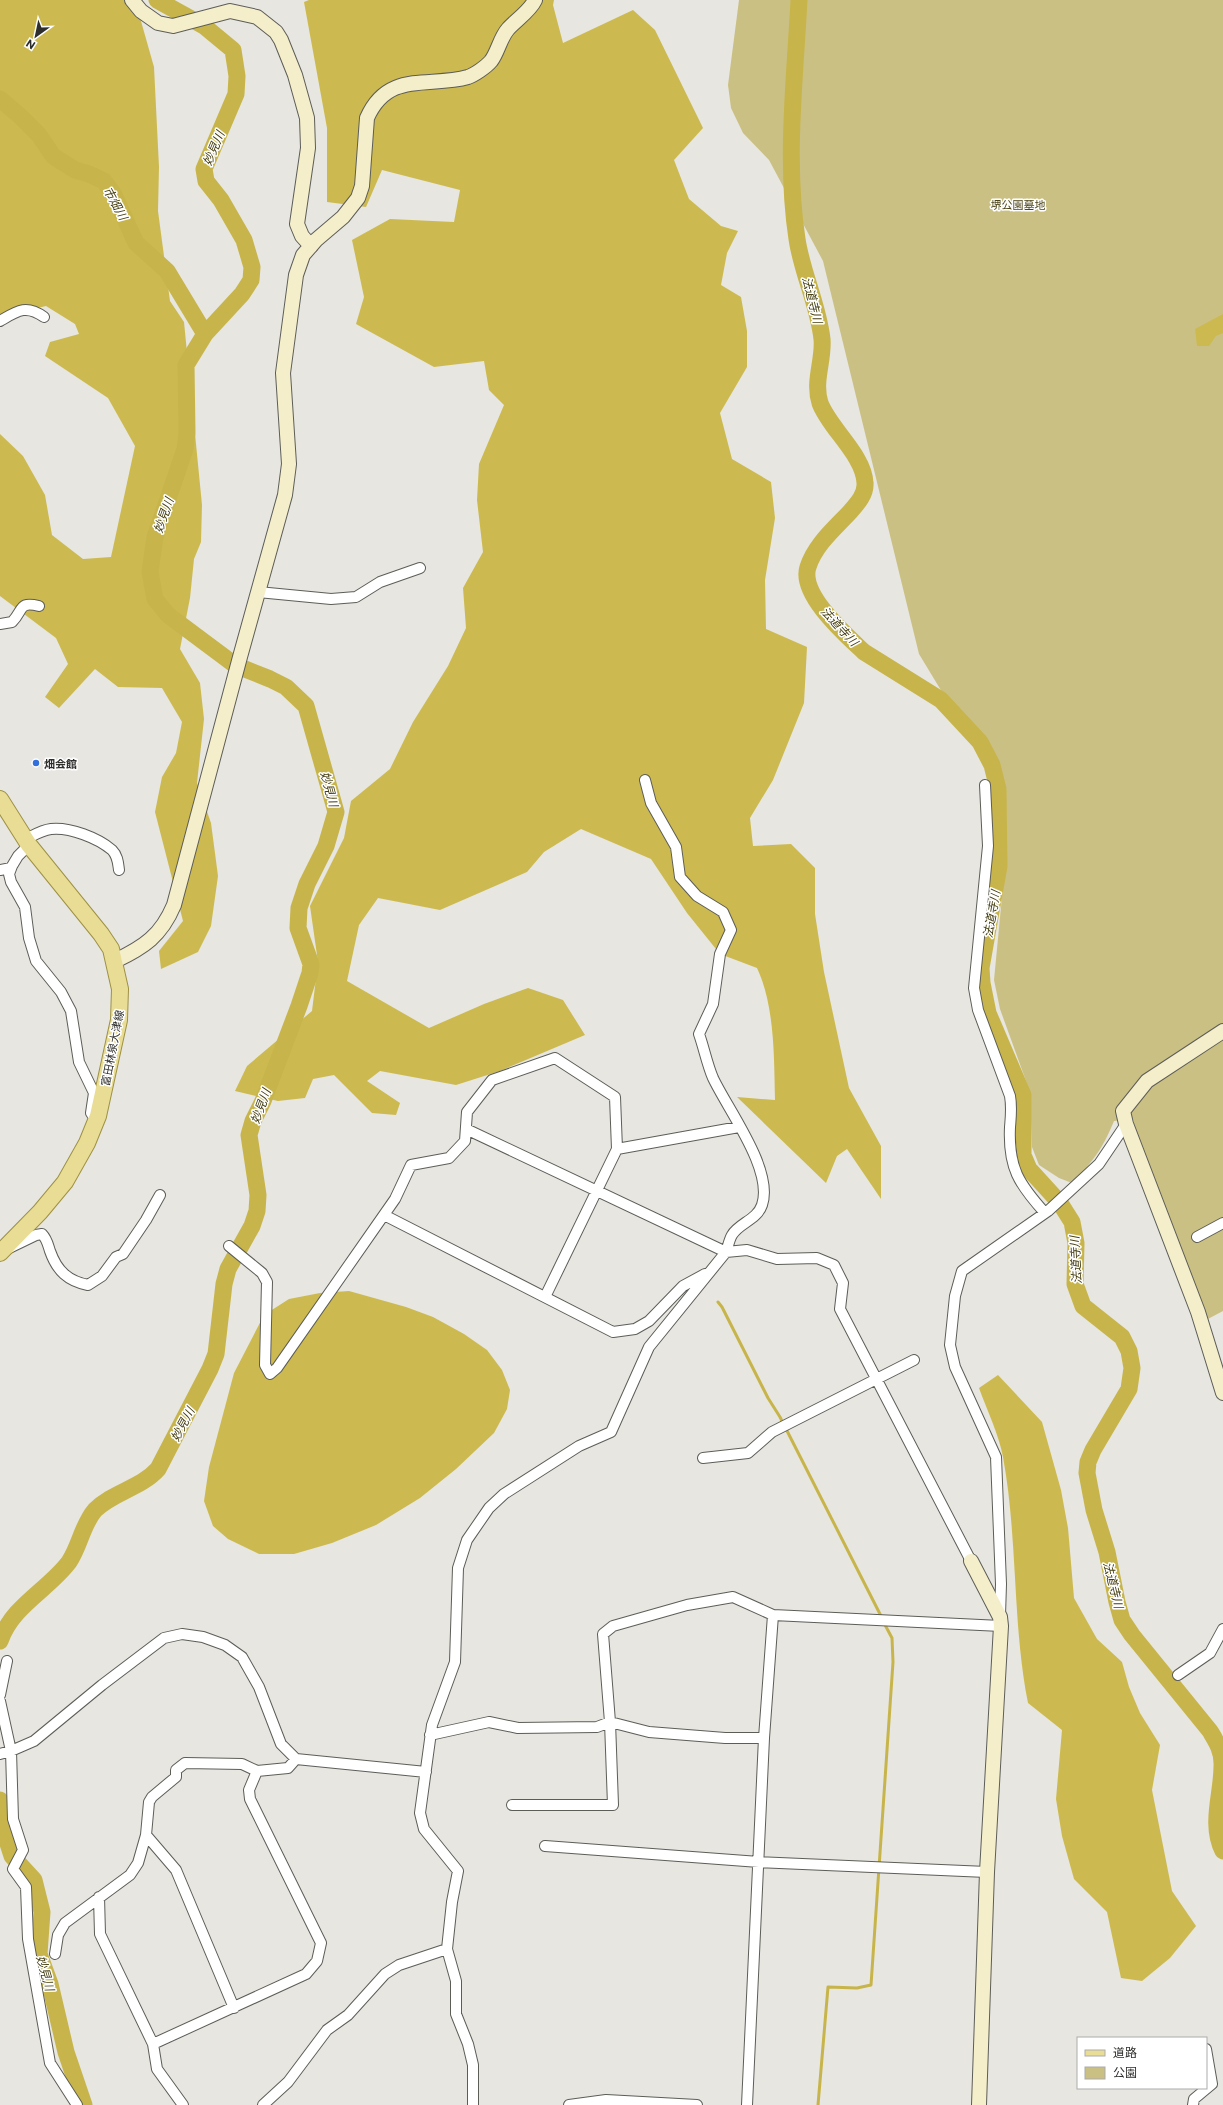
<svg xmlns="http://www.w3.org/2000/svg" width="1223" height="2105" font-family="Commissioner,'Noto Sans JP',sans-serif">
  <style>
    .green { fill: #cbc084 }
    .forest { fill: #ccba50 }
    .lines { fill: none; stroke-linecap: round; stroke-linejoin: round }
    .stream { stroke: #c7b54b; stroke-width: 3 }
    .river { stroke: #c7b54b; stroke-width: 17 }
    .street-casing { stroke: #5d5d58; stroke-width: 12 }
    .secondary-casing { stroke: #5d5d58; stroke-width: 16 }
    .primary-casing { stroke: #9e9143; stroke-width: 18 }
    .street { stroke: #fff; stroke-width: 10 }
    .secondary { stroke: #f4eeca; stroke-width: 14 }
    .primary { stroke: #e9dd96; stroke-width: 16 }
    .poi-dot { fill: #3270de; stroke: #fff; stroke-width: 1.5 }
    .labels { text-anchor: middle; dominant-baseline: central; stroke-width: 3; stroke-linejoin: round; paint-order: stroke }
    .park-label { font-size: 11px; fill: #4c4418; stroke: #fff }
    .poi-label { font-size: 11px; font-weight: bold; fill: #2e2e2c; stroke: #fff; text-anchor: start }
    .street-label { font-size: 11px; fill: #2e2e2c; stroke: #fff }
    .water-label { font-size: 12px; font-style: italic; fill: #443d10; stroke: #fff }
  </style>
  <rect width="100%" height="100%" fill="#e7e6e1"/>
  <path class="green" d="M 739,0 L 1223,0 L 1223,1311 L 1206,1320 L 1136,1132 L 1133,1119 L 1114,1121 C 1102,1150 1094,1160 1072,1183 L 1059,1178 L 1039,1165 L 1032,1147 L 1030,1092 L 1000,1009 L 994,980 L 1006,855 L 1004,790 L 981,741 L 942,692 L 919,654 L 823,261 L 769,160 L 743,133 L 731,108 L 728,85 Z"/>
  <path class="forest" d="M 0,0 L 135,0 L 154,67 L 159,167 L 158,211 L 170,301 L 184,322 L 202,505 L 201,542 L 194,559 L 190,598 L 180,649 L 200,683 L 204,719 L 197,783 L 211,823 L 218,876 L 211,926 L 198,952 L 161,969 L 159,951 L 183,921 L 155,812 L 162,777 L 176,753 L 182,722 L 162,688 L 118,687 L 95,669 L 59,708 L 45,697 L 68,664 L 56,638 L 0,596 L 0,434 L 23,456 L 45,495 L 52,535 L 83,559 L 111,557 L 135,446 L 108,398 L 45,356 L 50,342 L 79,334 L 75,324 L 46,306 L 0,317 Z
    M 309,0 L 554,0 L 553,5 L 563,43 L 633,10 L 655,30 L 703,128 L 674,160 L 689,199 L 721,226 L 738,231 L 727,253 L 721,285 L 741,297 L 747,331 L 747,367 L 720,413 L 732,459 L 771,482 L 775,518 L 765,580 L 766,629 L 807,647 L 804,703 L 773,780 L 750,818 L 753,846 L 791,844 L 815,868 L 815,914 L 824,972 L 849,1088 L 881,1146 L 881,1199 L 847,1149 L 837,1156 L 826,1183 L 737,1097 L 775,1100 C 774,1059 775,1006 757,968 L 720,954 L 687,913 L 651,859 L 581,829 L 544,852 L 527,872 L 440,910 L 378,898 L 359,925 L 347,981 L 429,1028 L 484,1004 L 528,988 L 563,1000 L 585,1035 L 500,1071 L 456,1085 L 380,1071 L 367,1081 L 400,1103 L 396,1115 L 372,1113 L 334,1075 L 313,1079 L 305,1098 L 278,1101 L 235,1091 L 247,1066 L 312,1011 L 318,962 L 310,906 L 344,838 L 351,801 L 390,769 L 413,722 L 448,666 L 466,628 L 463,588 L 483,552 L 477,500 L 479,464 L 504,405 L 489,390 L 484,361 L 434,367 L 356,324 L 364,297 L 352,240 L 390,219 L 454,222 L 460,190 L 382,170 L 366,207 L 327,202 L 327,128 L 304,2 Z
    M 1223,314 L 1223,333 L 1216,336 L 1209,346 L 1197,346 L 1195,329 Z
    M 349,1291 L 406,1307 L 433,1317 L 464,1334 L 487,1350 L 502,1370 L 510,1390 L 507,1409 L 494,1433 L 456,1469 L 420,1498 L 376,1525 L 332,1543 L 294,1554 L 259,1554 L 228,1539 L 213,1526 L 204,1501 L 209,1467 L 234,1373 L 264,1315 L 289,1299 L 320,1293 Z
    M 998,1375 L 1042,1422 L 1061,1490 L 1068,1528 L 1074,1598 L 1097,1639 L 1122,1662 L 1129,1687 L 1140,1713 L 1160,1745 L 1152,1790 L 1172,1891 L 1196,1926 L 1170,1958 L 1142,1981 L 1121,1978 L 1107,1912 L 1074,1879 L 1062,1836 L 1056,1799 L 1062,1730 L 1028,1703 C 1012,1622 1018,1538 1003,1457 C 999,1435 987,1410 979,1388 Z"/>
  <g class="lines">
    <path class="stream" d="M 718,1302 L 722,1307 L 768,1398 L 780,1417 L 882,1618
      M 818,2105 L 828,1987 L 857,1988 L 871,1985 L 893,1662 L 892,1638 L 884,1623"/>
    <path class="river" d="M 799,0 C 795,79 785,160 797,239 C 802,273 818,304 822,339 C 824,360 813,381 820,403 C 829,428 864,455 865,483 C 866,495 856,505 849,513 C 834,529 815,545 808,567 C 799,594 846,635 864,652 L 941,700 L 980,742 L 992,765 L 998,789 L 999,866 L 981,968 L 982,983 L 988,1013 L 1023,1095 L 1023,1155 L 1029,1169 L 1060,1203 L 1072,1222 L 1076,1243 L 1075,1284 L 1083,1306 L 1122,1337 L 1129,1351 L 1132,1368 L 1129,1389 L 1093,1450 L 1088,1462 L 1087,1473 L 1094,1510 L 1107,1552 L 1117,1602 L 1122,1620 L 1132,1635 L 1210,1731 C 1216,1741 1222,1750 1222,1763 C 1223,1792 1209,1823 1223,1851
      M 0,99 L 20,116 L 39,135 L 53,156 L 75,170 L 89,174 L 104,181 L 114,195 L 136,243 L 167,271 L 205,334
      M 0,1641 C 12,1606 48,1590 69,1562 C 80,1546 82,1525 95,1510 C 113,1492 141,1488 158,1469 L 210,1369 L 216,1354 L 224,1284 L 228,1269 L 252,1226 L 257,1211 L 258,1195 L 249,1135 L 253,1121 L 263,1101 L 299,1006 L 310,973 L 311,964 L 298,928 L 299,908 L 307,884 L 326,846 L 336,812 L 306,706 L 286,687 L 270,679 L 235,665 L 168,615 L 155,599 L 150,572 L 155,537 L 185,449 L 187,433 L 186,365 L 205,334 L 242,294 L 251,280 L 252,267 L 244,240 L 221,200 L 206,181 L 204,169 L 236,94 L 237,76 L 233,50 L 204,26 L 157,0
      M 0,1800 L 4,1831 L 12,1856 L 34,1880 L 42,1912 L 39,1954 L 50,1984 L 66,2052 L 84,2105"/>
    <g class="street-casing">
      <path id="street" d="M 0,321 C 17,311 26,304 44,317
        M 258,592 L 331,599 L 356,597 L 380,582 L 420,568
        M 0,624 L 12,622 C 24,610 18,601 39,606
        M 985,785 L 988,846 L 974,988 L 978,1010 L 1010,1096 C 1012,1107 1011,1115 1010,1127 C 1008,1168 1019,1184 1045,1213
        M 26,839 C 34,835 42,830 51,829 C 70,827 98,838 112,850 C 118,856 118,863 119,870
        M 29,845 L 18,856 L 12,866 L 9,874 L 11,882 L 25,907 L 29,938 L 36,961 L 61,992 L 71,1011 L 79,1062 L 94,1093 L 91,1113 L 95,1119
        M 0,870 L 11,868
        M 466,1129 L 726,1252 C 728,1247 729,1240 732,1235 C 739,1223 757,1220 762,1205 C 774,1170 728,1110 713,1078 C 707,1064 704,1048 699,1034 L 713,1004 L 720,954 L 731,930 L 723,912 L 697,896 L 680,877 L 676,847 L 651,803 L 645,780
        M 384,1215 L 613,1332 L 635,1329 L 649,1321 L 683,1286 L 705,1274
        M 1197,1237 L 1223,1223
        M 229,1246 L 262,1273 L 267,1282 L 265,1365 L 270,1374 L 277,1368 L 395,1199 L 411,1165 L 449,1158 L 465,1141 L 467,1112 L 492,1080 L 555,1058 L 615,1097 L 617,1149
        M 7,1249 L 36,1235 L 42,1234 C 47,1239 48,1245 50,1251 C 57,1271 68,1281 88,1285 L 102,1276 L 116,1257 L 123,1254 L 146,1220 L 160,1195
        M 545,1297 L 617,1149 L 739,1127
        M 703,1458 L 748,1453 L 772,1432 L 914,1360
        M 1000,1615 L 1001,1584 L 996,1457 L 955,1367 L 950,1345 L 955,1296 L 962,1271 L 1048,1211 L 1099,1164 L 1126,1124
        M 1178,1675 L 1210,1653 L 1223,1629
        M 0,1695 L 7,1661
        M 0,1701 L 11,1751 L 13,1819 L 23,1850 L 13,1869 L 26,1887 L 28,1939 L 50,2063 L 77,2105
        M 430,1735 L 489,1722 L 518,1728 L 597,1727 L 610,1722 L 613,1805 L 512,1805
        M 764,1738 L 725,1738 L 649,1732 L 610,1722 L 603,1634 L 613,1626 L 687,1605 L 733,1597 L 773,1615 L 1001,1626
        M 0,1754 L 11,1751 L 34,1741 L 102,1685 L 164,1638 L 182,1634 L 203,1637 L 225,1645 L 242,1657 L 259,1687 L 281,1744 L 296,1759 L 426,1772
        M 146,1835 L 176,1870 L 234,2008
        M 545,1846 L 759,1862 L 987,1872
        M 99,1897 L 100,1934 L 153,2044 L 157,2069 L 183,2105
        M 55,1954 L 58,1935 L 65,1923 L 130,1875 L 138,1863 L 146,1835 L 149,1802 L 152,1797 L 176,1777 L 176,1770 L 185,1763 L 242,1764 L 257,1771
        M 153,2044 L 306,1974 L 317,1961 L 321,1943 L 250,1799 L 249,1790 L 257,1771 L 288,1768 L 296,1759
        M 263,2105 L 288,2082 L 327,2030 L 348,2015 L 385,1974 L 399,1965 L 447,1949
        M 473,2105 L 473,2065 L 468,2044 L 456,2014 L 456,1981 L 447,1949 L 452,1902 L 458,1871 L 424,1829 L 420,1813 L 432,1725 L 455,1662 L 458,1568 L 467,1540 L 489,1508 L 504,1494 L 579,1446 L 611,1432 L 649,1347 L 726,1252 L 747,1250 L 777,1259 L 817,1258 L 834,1265 L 843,1283 L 840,1309 L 971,1561
        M 569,2105 L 606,2100 L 697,2105
        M 747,2105 L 764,1738 L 773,1615
        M 1193,2105 L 1194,2099 L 1212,2084 L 1206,2049"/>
    </g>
    <g class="secondary-casing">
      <path id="secondary" d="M 132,0 L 141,11 L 158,23 L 173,26 L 230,11 L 257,17 L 276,32 L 281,40 L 295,75 L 307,118 L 308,148 L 297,224 L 302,236 L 311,246
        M 115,961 C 144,947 161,936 174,905 L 240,657 L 285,495 L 289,464 L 283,373 L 296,275 L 303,255 L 316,240 L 343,217 L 358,198 L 362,186 L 367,118 C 388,70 429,88 468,77 C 474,75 486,67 491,61 C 498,52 500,38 508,29 C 516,20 530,11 535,0
        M 1223,1031 L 1147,1081 L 1123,1111 L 1126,1124 L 1198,1312 L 1223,1393
        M 971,1561 L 1000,1617 L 1001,1626 L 987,1872 L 979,2105"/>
    </g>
    <g class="primary-casing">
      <path id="primary" d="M 0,799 L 29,845 L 101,934 L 111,949 L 120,989 L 119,1020 L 98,1116 L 87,1143 L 65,1182 L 40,1212 L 0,1253"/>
    </g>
    <use href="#street" class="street"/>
    <use href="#secondary" class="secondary"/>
    <use href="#primary" class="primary"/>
  </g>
  <circle class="poi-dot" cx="36" cy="763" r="4"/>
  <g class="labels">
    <g class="park-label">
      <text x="1018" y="204">堺公園墓地</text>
    </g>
    <g class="poi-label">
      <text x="44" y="763">畑会館</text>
    </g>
    <g class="street-label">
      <text transform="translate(112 1048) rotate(-79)">富田林泉大津線</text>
    </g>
    <g class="water-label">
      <text transform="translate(213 148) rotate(-67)">妙見川</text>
      <text transform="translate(116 203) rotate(61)">市畑川</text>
      <text transform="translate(813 300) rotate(76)">法道寺川</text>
      <text transform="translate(163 515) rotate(-71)">妙見川</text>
      <text transform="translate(840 626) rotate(47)">法道寺川</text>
      <text transform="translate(330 789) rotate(75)">妙見川</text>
      <text transform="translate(991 914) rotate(-80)">法道寺川</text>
      <text transform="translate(260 1106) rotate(-70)">妙見川</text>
      <text transform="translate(1075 1260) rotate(-93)">法道寺川</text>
      <text transform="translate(182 1424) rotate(-62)">妙見川</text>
      <text transform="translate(1114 1585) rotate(76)">法道寺川</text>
      <text transform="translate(46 1973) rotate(74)">妙見川</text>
    </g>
  </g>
  <rect x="1077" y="2037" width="130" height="52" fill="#ffffff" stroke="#ababab"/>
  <rect x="1085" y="2050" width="20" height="6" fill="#e9dd96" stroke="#ababab"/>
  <text x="1113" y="2057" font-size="12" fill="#2e2e2c">道路</text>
  <rect x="1085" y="2067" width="20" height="12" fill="#cbc084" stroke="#ababab"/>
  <text x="1113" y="2077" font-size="12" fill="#2e2e2c">公園</text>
  <g transform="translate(36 36) rotate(213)" stroke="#ffffff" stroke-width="3" paint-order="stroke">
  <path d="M0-3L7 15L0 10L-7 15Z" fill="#2e2e2c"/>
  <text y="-6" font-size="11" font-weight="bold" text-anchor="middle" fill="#2e2e2c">N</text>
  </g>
</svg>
